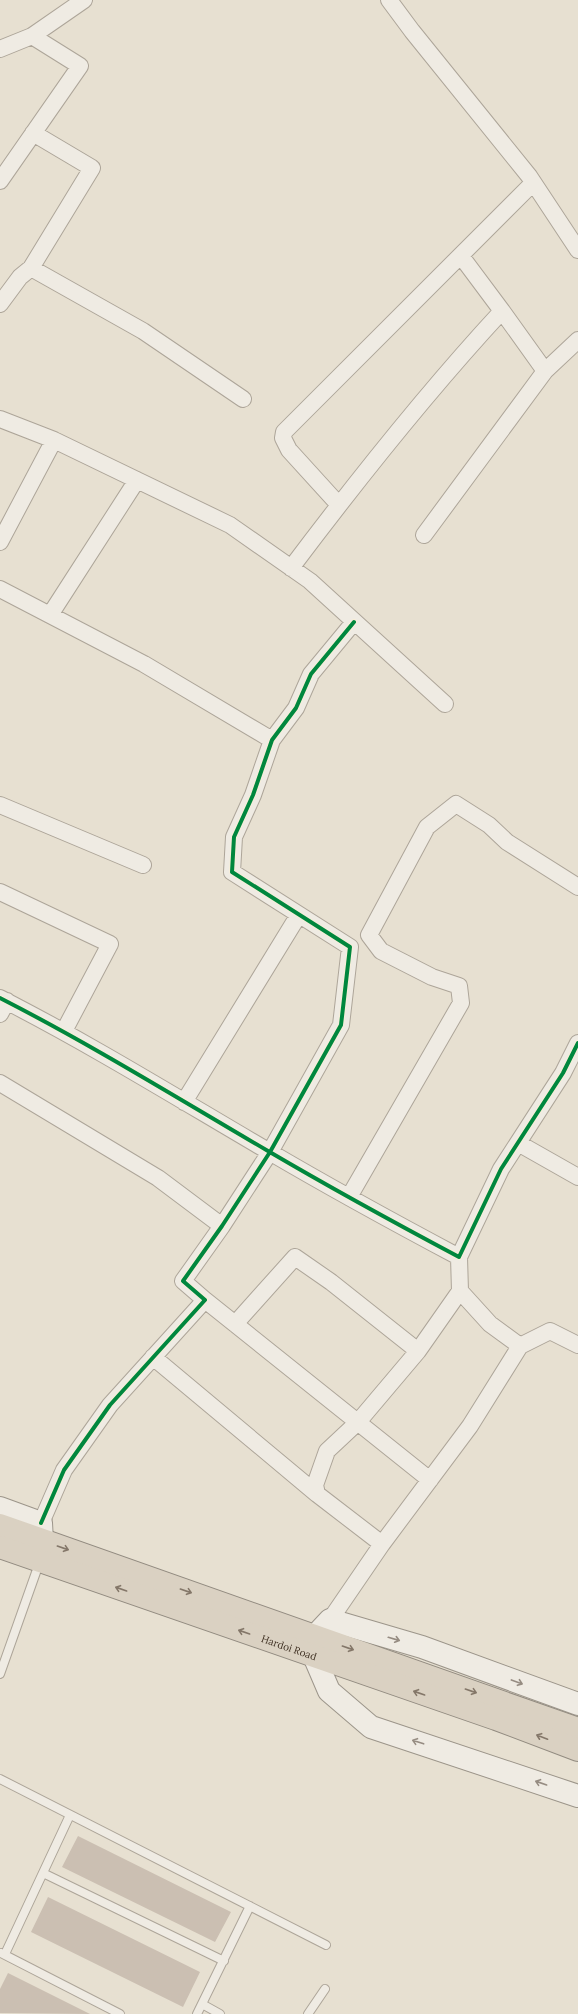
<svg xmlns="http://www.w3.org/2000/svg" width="578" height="2014" font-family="Lora,serif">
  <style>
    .building { fill: #cbbfb2 }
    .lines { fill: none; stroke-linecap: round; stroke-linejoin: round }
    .lane-casing { stroke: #ada599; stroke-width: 10 }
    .street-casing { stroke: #ada599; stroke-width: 18 }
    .secondary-casing { stroke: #9c958a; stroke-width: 24 }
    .highway-casing { stroke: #928b80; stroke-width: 24 }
    .lane { stroke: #efebe3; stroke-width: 8 }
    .street { stroke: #efebe3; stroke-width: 16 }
    .secondary { stroke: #efebe3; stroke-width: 22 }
    .highway { stroke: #dad1c2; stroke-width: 22 }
    .cycleway-casing { stroke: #f7eed8; stroke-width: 6 }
    .cycleway { stroke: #00873e; stroke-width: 4 }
    .oneway { stroke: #847769 }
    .oneway2 { stroke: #968c82 }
    .labels { text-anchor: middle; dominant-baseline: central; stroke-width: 4; stroke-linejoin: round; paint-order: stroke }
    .street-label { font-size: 10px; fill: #3d2e20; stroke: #f7eed8 }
  </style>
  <rect width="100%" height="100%" fill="#e7e0d1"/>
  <path class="building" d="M 78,1836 L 231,1912 L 215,1942 L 62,1867 Z
    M 48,1897 L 200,1972 L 183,2007 L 31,1932 Z
    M 8,1973 L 90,2014 L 0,2013 L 0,1989 Z"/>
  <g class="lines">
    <g class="lane-casing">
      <path id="lane" d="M 0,1674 L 40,1561
        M 0,1779 L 326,1945
        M 43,1873 L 224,1961
        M 1,1953 L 120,2014
        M 5,1954 L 70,1815
        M 202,2004 L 220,2014
        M 197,2014 L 250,1906
        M 308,2014 L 325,1989"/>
    </g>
    <g class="street-casing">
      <path id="street" d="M 389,0 L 412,31 L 529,176 L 578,250
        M 0,49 L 32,36 L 84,0
        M 0,181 L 80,66 L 32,36
        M 31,268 L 143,331 L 243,399
        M 0,304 L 20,277 L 31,268 L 92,168 L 33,133
        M 502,311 L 545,371 L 578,340
        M 0,419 L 54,440 L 0,542
        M 54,440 L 230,525 L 310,581 L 445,704
        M 339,505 L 289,450 L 283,438 L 284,432 L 533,183
        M 424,535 L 545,371
        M 291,568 C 358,479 427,392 502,311 L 461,256
        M 0,589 L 144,664 L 272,740
        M 50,615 L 137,480
        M 0,805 L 143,865
        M 0,892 L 110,944 L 64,1031
        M 0,998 C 92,1045 179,1099 268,1151 C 331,1188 395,1223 459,1257 L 501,1169 L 563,1073 L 578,1043
        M 0,1014 L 7,1001
        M 0,1083 L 158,1178 L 222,1226
        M 184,1102 L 298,916
        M 518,1143 L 578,1177
        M 349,1197 L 461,1003 L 459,986 L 432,977 L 381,951 L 369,935 L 427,827 L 456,804 L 489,825 L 507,842 L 578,887
        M 205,1300 L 430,1480
        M 235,1324 L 295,1257 L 331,1282 L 418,1351
        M 520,1346 L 550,1331 L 578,1345
        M 153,1357 L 317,1494
        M 41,1523 L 64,1470 L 110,1405 L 205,1300 L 183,1281 L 222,1226 L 270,1152 L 341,1025 L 350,947 L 232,872 L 234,837 L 253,795 L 272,740 L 296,708 L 311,674 L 354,622
        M 382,1544 L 317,1494 L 315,1485 L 327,1451 L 358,1422 L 418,1351 L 460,1291
        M 330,1620 L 382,1544 L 470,1426 L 520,1346 L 490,1324 L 460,1291 L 459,1257"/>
    </g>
    <g class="secondary-casing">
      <path id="secondary" d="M 0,1508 L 41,1523 L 42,1541
        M 315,1636 L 330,1620 L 422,1647 L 578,1704
        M 314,1656 L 329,1691 L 371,1727 L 578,1796"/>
    </g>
    <g class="highway-casing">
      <g id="highway">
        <path d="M 0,1525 L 578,1729"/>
        <path id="s1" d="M 0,1547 L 496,1719 L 578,1750"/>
      </g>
    </g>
    <use href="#lane" class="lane"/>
    <use href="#street" class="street"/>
    <use href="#secondary" class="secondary"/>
    <use href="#highway" class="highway"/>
    <g class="cycleway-casing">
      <path id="cycleway" d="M 0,998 C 92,1045 179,1099 268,1151 C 331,1188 395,1223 459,1257 L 501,1169 L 563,1073 L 578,1043
        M 41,1523 L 64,1470 L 110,1405 L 205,1300 L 183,1281 L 222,1226 L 270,1152 L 341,1025 L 350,947 L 232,872 L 234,837 L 253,795 L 272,740 L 296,708 L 311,674 L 354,622"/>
    </g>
    <use href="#cycleway" class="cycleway"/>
  </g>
  <defs><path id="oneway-shaft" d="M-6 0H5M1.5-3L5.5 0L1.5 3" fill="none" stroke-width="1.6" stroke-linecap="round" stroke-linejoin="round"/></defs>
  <g class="oneway">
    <use href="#oneway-shaft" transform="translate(63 1548) rotate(19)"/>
    <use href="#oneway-shaft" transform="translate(121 1589) rotate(-161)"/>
    <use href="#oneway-shaft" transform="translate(186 1591) rotate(19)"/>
    <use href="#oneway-shaft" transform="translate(244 1632) rotate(-161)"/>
    <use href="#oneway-shaft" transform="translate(348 1648) rotate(19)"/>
    <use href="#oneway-shaft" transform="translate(471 1691) rotate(19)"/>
    <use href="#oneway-shaft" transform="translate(419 1693) rotate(-161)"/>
    <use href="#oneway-shaft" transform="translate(542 1737) rotate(-159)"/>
  </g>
  <g class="oneway2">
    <use href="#oneway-shaft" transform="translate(394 1639) rotate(16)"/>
    <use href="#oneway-shaft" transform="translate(517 1682) rotate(20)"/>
    <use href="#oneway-shaft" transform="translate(418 1742) rotate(-162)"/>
    <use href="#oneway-shaft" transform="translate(541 1783) rotate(-161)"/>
  </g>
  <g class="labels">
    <g class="street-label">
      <text stroke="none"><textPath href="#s1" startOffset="306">Hardoi Road</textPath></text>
    </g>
  </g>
</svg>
